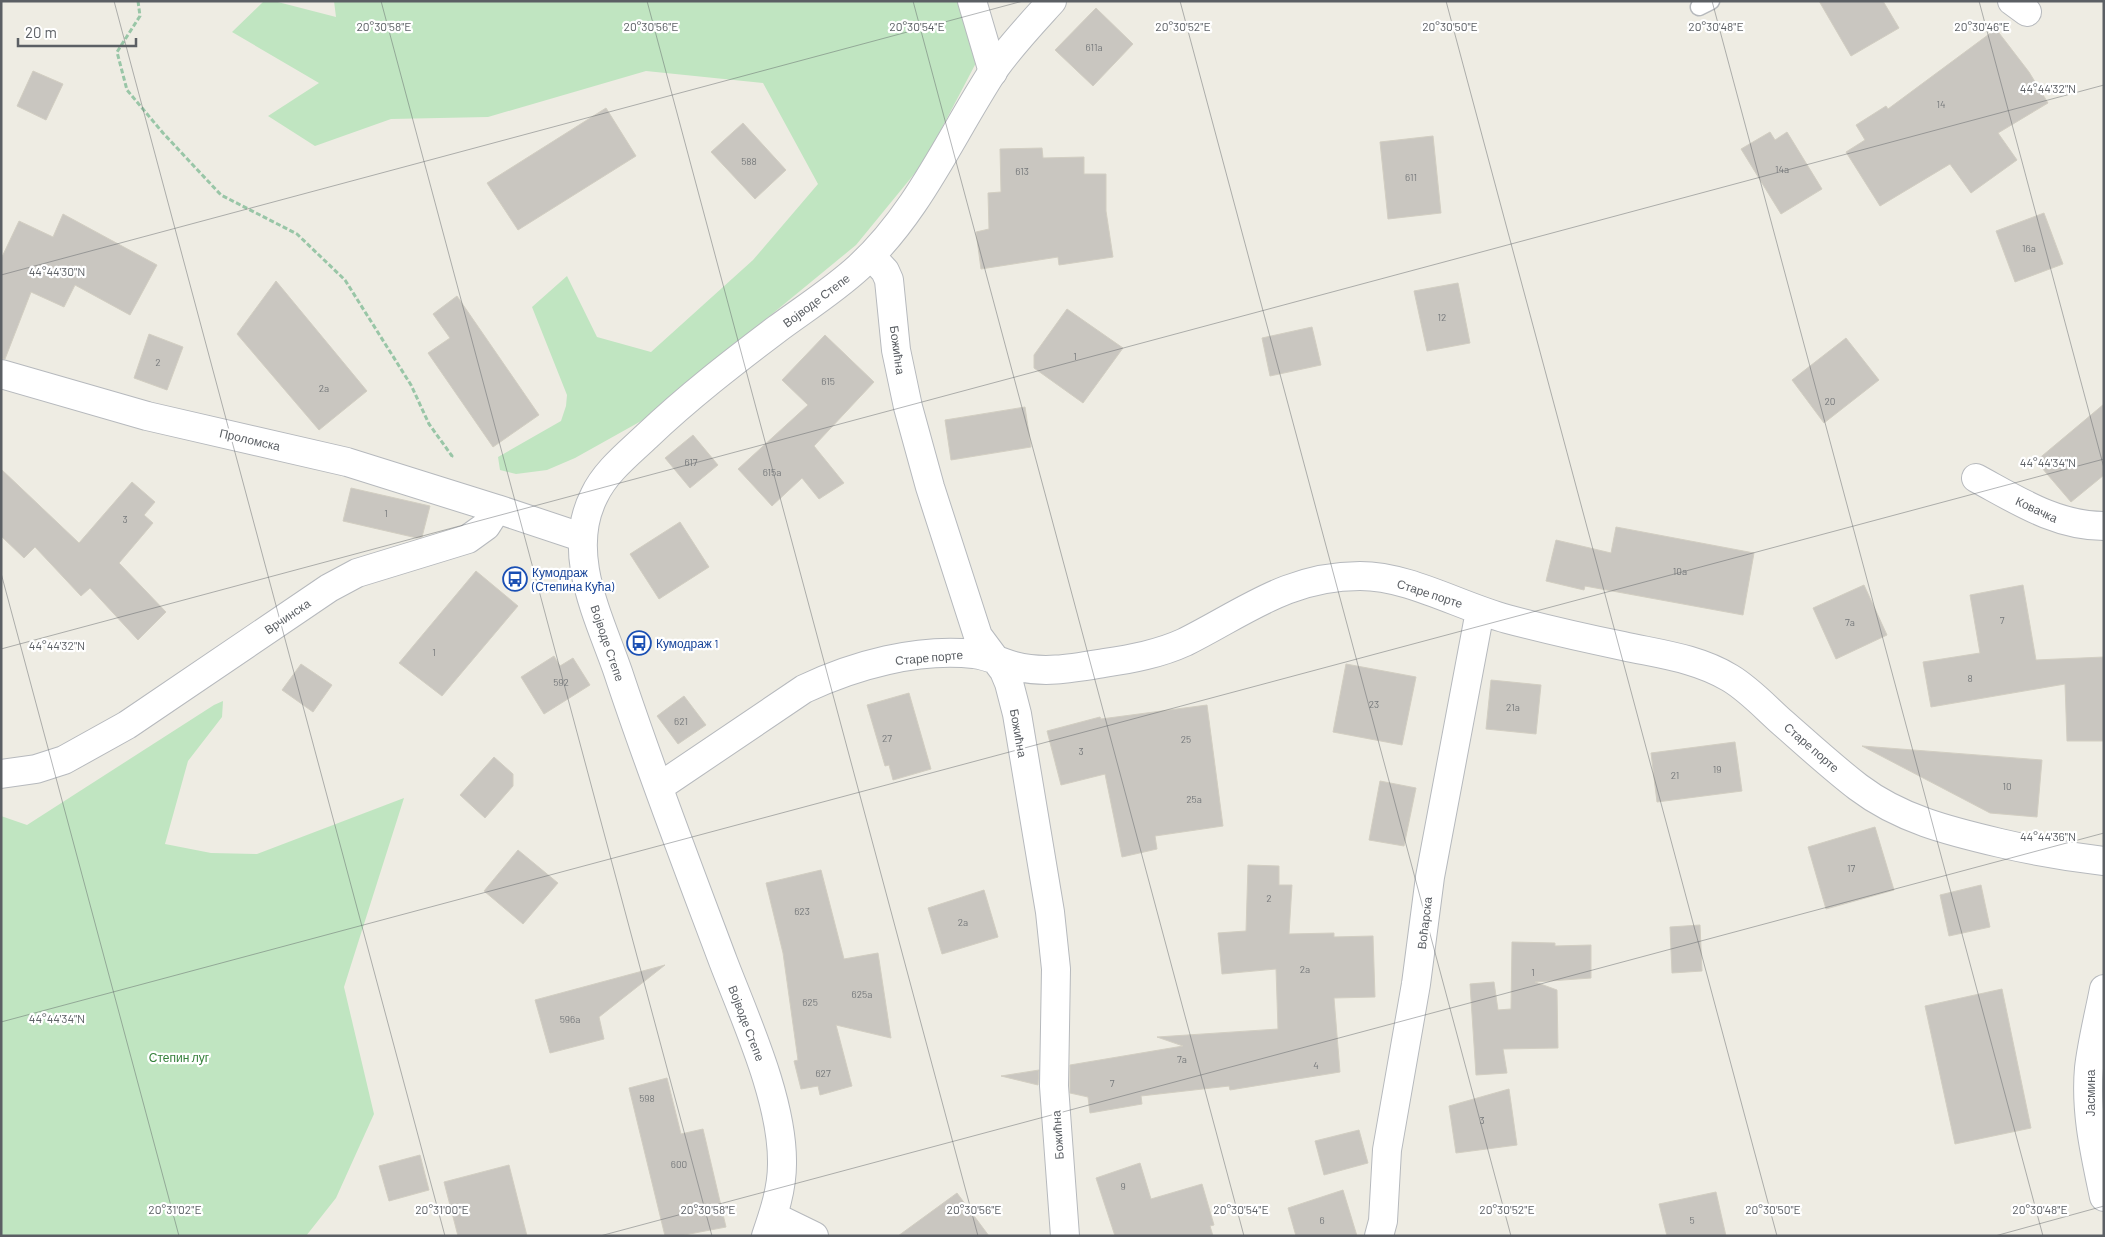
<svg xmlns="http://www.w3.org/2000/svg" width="2105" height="1237" font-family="Barlow,sans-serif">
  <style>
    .green { fill: #c0e5c1 }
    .building { fill: #c9c6c0; stroke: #d2cec2 }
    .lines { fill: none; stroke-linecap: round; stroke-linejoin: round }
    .service-casing { stroke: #b6b9bd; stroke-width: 19 }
    .minor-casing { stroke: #b6b9bd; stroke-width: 30 }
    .tertiary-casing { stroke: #b6b9bd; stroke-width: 30 }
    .path { stroke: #99c6a7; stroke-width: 3; stroke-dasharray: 5 2.5; stroke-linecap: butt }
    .service { stroke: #fff; stroke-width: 16 }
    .minor { stroke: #fff; stroke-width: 28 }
    .tertiary { stroke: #fff; stroke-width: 28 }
    .ticks { fill: none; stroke: #5b5f64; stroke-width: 1; stroke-opacity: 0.45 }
    .labels { text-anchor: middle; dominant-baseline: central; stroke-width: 4.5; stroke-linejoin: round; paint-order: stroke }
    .number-label { font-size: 10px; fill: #76797b }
    .street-label { font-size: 12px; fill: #5b5f64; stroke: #fff }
    .transit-label { font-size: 12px; fill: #164399; stroke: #fff; text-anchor: start }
    .park-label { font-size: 12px; fill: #35813b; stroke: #fff }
    .ticks-label { font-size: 12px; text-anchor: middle; fill: #5b5f64; stroke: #fff; stroke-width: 4.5; stroke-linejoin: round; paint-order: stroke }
  </style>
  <rect width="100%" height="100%" fill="#eeece3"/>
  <path class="green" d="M 264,1 L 274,1 L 336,17 L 334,1 L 966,1 L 977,61 L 924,162 L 856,245 L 643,420 L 575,458 L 547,470 L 516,474 L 500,470 L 498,457 L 561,421 L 566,406 L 567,395 L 532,307 L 567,276 L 597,337 L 651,352 L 753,260 L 818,184 L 763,83 L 646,71 L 488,117 L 391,119 L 315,146 L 268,116 L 319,83 L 232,32 Z
    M 223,701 L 222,717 L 188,761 L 165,844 L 211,853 L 257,854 L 404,798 L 344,987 L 374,1114 L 336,1198 L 306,1236 L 1,1236 L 1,816 L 27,825 L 214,705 Z"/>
  <path class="building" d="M 1819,1 L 1883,1 L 1899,28 L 1851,56 Z
    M 1096,8 L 1133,44 L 1093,86 L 1055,50 Z
    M 1996,29 L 2029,72 L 2048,103 L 1998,133 L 2017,160 L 1971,193 L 1950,164 L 1880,206 L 1846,152 L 1865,140 L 1856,125 L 1886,106 L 1888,109 Z
    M 33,71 L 63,84 L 46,120 L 17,106 Z
    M 606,108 L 636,156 L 518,230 L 487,183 Z
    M 743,123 L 786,170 L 755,199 L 711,152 Z
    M 1770,132 L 1775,140 L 1787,132 L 1822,189 L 1781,214 L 1741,149 Z
    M 1433,136 L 1441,213 L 1388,219 L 1380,142 Z
    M 1042,148 L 1043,158 L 1084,157 L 1084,174 L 1106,174 L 1106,211 L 1113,257 L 1059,265 L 1058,257 L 981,269 L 976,232 L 989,229 L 988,193 L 1001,192 L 1000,149 Z
    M 2044,213 L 2063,264 L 2015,282 L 1996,231 Z
    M 63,214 L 157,265 L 130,315 L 75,285 L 64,307 L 31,292 L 5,359 L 1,359 L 1,259 L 19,221 L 53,237 Z
    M 276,281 L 367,391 L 319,430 L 237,334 Z
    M 1458,283 L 1470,343 L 1427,351 L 1414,291 Z
    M 457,296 L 539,415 L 493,447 L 428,353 L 450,338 L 433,314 Z
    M 1067,309 L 1123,348 L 1083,403 L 1034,368 L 1034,355 Z
    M 1312,327 L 1321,365 L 1270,376 L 1262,338 Z
    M 149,334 L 183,347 L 167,390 L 134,378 Z
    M 825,335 L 874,382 L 814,446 L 844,483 L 819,499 L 802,478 L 772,506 L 738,469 L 808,405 L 782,380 Z
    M 1846,338 L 1879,380 L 1824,423 L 1792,380 Z
    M 2104,404 L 2104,475 L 2071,502 L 2036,461 Z
    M 1025,407 L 1031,447 L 951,460 L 945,420 Z
    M 693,435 L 718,465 L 690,488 L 665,458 Z
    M 1,469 L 79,543 L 132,482 L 155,502 L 144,515 L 153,523 L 119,563 L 166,612 L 138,640 L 90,588 L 81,596 L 35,547 L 24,558 L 1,536 Z
    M 351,488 L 430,506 L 422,537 L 417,538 L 343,521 Z
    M 680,522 L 709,567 L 659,599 L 630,554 Z
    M 1616,527 L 1754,553 L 1743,615 L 1585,586 L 1584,590 L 1546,581 L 1556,540 L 1611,553 Z
    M 476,571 L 518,606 L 442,696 L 399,663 Z
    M 1864,585 L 1887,635 L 1836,659 L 1813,608 Z
    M 2023,585 L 2036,660 L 2104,657 L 2104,741 L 2067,741 L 2065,684 L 1931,707 L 1923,662 L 1980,653 L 1970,595 Z
    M 554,656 L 560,666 L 573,658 L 590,685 L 544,714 L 521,677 Z
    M 301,664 L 332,685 L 313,712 L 282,690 Z
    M 1346,664 L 1416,677 L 1402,745 L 1333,732 Z
    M 1491,680 L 1541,685 L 1536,734 L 1486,729 Z
    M 909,693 L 931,769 L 893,780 L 889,765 L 885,766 L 867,705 Z
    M 684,696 L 706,725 L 678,744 L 657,716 Z
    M 1207,705 L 1223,826 L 1155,836 L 1157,849 L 1122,857 L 1105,774 L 1061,785 L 1047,731 L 1100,717 L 1101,719 Z
    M 1735,742 L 1742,791 L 1657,802 L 1651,753 Z
    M 1862,746 L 2042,760 L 2037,817 L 1990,813 Z
    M 494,757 L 513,774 L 513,786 L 485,818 L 460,795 Z
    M 1380,781 L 1416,788 L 1404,846 L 1369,840 Z
    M 1875,827 L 1894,890 L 1826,909 L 1808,847 Z
    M 518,850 L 558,883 L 523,924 L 484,891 Z
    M 1248,865 L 1279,866 L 1279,885 L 1292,885 L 1289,934 L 1334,933 L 1334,937 L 1373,936 L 1375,997 L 1334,998 L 1340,1072 L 1230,1090 L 1229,1086 L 1141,1096 L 1142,1104 L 1090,1113 L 1088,1097 L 1070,1093 L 1070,1065 L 1183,1046 L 1157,1037 L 1278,1029 L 1276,969 L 1222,974 L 1218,933 L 1246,931 Z
    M 821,870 L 844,959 L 878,953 L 891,1038 L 836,1025 L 852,1086 L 820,1095 L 818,1086 L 801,1089 L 794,1061 L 798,1060 L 783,953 L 766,883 Z
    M 1981,885 L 1990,927 L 1949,936 L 1940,895 Z
    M 984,890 L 998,937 L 942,954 L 928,908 Z
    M 1700,925 L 1702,971 L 1672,973 L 1670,927 Z
    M 1512,942 L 1555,943 L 1555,946 L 1591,945 L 1591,978 L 1535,982 L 1557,990 L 1558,1048 L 1503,1049 L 1507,1073 L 1476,1075 L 1470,984 L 1494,982 L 1498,1010 L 1511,1009 Z
    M 665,965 L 599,1017 L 604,1039 L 550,1053 L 535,1000 Z
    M 2002,989 L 2031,1128 L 1955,1144 L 1925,1006 Z
    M 1039,1070 L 1038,1085 L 1001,1076 Z
    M 667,1078 L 681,1134 L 703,1129 L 726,1227 L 679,1236 L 665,1236 L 629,1088 Z
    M 1509,1089 L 1517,1145 L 1456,1153 L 1449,1106 Z
    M 1359,1130 L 1368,1163 L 1324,1175 L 1315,1141 Z
    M 420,1155 L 429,1190 L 389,1201 L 379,1166 Z
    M 1140,1163 L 1151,1199 L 1202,1184 L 1214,1225 L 1210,1226 L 1213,1236 L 1115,1236 L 1096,1178 Z
    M 509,1165 L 527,1236 L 458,1236 L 444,1182 Z
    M 1343,1190 L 1357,1236 L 1296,1236 L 1288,1208 Z
    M 1716,1192 L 1726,1236 L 1667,1236 L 1659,1204 Z
    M 957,1193 L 989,1236 L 898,1236 Z"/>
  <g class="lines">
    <g class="service-casing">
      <path id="service" d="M 1699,7 L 1711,1"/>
    </g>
    <g class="minor-casing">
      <path id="minor" d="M 972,1 L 993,72
        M 2012,1 L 2027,12
        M 871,256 L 885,271 L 889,280 L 896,350 L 908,407 L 930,487 L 978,636 L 1004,671 L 1009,683 L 1017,714 L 1050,912 L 1056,969 L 1054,1086 L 1065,1236
        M 1,374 L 147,416 L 347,462 L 497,509
        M 1976,478 C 2017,500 2056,526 2104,526
        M 1,774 L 36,769 L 64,760 L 127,725 L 329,588 L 357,573 L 468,539 L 486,526 L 497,509 L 581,537
        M 659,787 L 804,689 C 855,665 917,648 974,654 C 989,656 1000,662 1014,666 C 1044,674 1074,668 1104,663 C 1131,659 1159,654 1185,642 C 1245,612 1288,576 1360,576 C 1409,576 1459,606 1507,619 C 1545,629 1584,638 1623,646 C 1659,654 1697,658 1730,678 C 1750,690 1766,708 1783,723 C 1808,745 1832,767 1858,787 C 1900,819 1949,831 2000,843 C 2034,851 2069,857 2104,861
        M 2104,989 C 2099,1015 2092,1042 2089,1068 C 2085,1112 2095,1154 2104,1197
        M 773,1216 L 814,1236
        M 1379,1236 L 1383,1221 L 1387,1150 L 1416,984 L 1430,877 L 1480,611"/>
    </g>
    <g class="tertiary-casing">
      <path id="tertiary" d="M 766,1236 C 774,1213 782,1189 782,1164 C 783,1101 746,1021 723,961 C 687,865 650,769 618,672 C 599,617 565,553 594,496 C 605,472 628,454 647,436 C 688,397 732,363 777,329 C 804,309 834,290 859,267 C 919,212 951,135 995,68 C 1012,44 1032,23 1052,1"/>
    </g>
    <path class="path" d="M 138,1 L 140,16 L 117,52 L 127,90 L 163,133 L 221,195 L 297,234 L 345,280 L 411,385 L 429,424 L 452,456 L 451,458"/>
    <use href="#service" class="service"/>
    <use href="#minor" class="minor"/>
    <use href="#tertiary" class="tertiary"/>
  </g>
  <path class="ticks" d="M 114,1 L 445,1236M 381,1 L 712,1236M 647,1 L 978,1236M 913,1 L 1244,1236M 1180,1 L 1511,1236M 1446,1 L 1777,1236M 1712,1 L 2043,1236M 1979,1 L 2104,468M 1,275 L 1023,1M 1,573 L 179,1236M 1,649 L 2104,85M 1,1022 L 2104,459M 600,1236 L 2104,833M 1995,1236 L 2104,1206"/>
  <defs>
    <g id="bus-ring" transform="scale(1.25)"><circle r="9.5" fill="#fff" stroke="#1a4fb4" stroke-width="1.5"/><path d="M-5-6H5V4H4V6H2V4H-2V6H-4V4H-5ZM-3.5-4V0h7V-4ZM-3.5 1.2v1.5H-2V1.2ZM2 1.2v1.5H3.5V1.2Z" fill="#1a4fb4"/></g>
  </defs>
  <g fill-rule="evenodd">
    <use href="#bus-ring" x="515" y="579"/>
    <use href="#bus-ring" x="639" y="643"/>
  </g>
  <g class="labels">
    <g class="number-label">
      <text x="1094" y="47">611a</text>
      <text x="1941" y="104">14</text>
      <text x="749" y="161">588</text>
      <text x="1782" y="169">14a</text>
      <text x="1022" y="171">613</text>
      <text x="1411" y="177">611</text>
      <text x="2029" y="248">16a</text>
      <text x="1442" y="317">12</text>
      <text x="1075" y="356">1</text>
      <text x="158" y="362">2</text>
      <text x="828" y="381">615</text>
      <text x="324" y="388">2a</text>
      <text x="1830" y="401">20</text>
      <text x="691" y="462">617</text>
      <text x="772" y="472">615a</text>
      <text x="386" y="513">1</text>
      <text x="125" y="519">3</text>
      <text x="1680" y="571">10a</text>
      <text x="2002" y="620">7</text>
      <text x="1850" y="622">7a</text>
      <text x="434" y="652">1</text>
      <text x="1970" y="678">8</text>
      <text x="561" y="682">592</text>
      <text x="1374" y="704">23</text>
      <text x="1513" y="707">21a</text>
      <text x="681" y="721">621</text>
      <text x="887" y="738">27</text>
      <text x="1186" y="739">25</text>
      <text x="1081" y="751">3</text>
      <text x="1717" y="769">19</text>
      <text x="1675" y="775">21</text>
      <text x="2007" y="786">10</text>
      <text x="1194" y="799">25a</text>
      <text x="1851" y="868">17</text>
      <text x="1269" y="898">2</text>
      <text x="802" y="911">623</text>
      <text x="963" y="922">2a</text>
      <text x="1305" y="969">2a</text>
      <text x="1533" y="972">1</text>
      <text x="862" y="994">625a</text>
      <text x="810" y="1002">625</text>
      <text x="570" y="1019">596a</text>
      <text x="1182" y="1059">7a</text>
      <text x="1316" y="1065">4</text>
      <text x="823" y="1073">627</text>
      <text x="1112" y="1083">7</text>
      <text x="647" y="1098">598</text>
      <text x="1482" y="1120">3</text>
      <text x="679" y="1164">600</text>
      <text x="1123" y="1186">9</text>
      <text x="1322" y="1220">6</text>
      <text x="1692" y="1220">5</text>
    </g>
    <g class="street-label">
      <text transform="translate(816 300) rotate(-37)">Војводе Степе</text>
      <text transform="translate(898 350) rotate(82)">Божићна</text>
      <text transform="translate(250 439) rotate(13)">Проломска</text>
      <text transform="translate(2037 509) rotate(25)">Ковачка</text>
      <text transform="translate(1430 593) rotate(18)">Старе порте</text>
      <text transform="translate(287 616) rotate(-34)">Врчинска</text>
      <text transform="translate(608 643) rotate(71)">Војводе Степе</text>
      <text transform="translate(929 657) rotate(-5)">Старе порте</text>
      <text transform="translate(1019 733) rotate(80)">Божићна</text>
      <text transform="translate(1812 747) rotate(41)">Старе порте</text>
      <text transform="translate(1424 923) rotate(-83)">Воћарска</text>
      <text transform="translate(747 1023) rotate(69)">Војводе Степе</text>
      <text transform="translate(2090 1093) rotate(-90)">Јасмина</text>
      <text transform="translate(1057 1135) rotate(-94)">Божићна</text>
    </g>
    <g class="transit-label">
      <text x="532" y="572">Кумодраж<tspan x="532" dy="14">(Степина Кућа)</tspan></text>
      <text x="656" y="643">Кумодраж 1</text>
    </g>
    <g class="park-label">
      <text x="179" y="1057">Степин луг</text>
    </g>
  </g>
  <g class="ticks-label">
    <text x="384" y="31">20°30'58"E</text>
    <text x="651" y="31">20°30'56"E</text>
    <text x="917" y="31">20°30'54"E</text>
    <text x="1183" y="31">20°30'52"E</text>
    <text x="1450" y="31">20°30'50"E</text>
    <text x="1716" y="31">20°30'48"E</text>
    <text x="1982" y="31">20°30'46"E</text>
    <text x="2048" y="93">44°44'32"N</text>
    <text x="57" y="276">44°44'30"N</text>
    <text x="2048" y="467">44°44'34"N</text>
    <text x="57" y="650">44°44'32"N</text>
    <text x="2048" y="841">44°44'36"N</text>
    <text x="57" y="1023">44°44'34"N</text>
    <text x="175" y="1214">20°31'02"E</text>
    <text x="442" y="1214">20°31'00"E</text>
    <text x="708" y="1214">20°30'58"E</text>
    <text x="974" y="1214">20°30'56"E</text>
    <text x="1241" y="1214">20°30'54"E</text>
    <text x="1507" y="1214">20°30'52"E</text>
    <text x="1773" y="1214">20°30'50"E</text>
    <text x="2040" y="1214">20°30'48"E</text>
  </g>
  <rect width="2105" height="1237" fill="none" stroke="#5b5f64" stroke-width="5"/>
  <path d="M18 38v8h118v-8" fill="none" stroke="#5b5f64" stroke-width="2.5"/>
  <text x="25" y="38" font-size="15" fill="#5b5f64" stroke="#ffffff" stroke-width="4" paint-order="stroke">20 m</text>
</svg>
